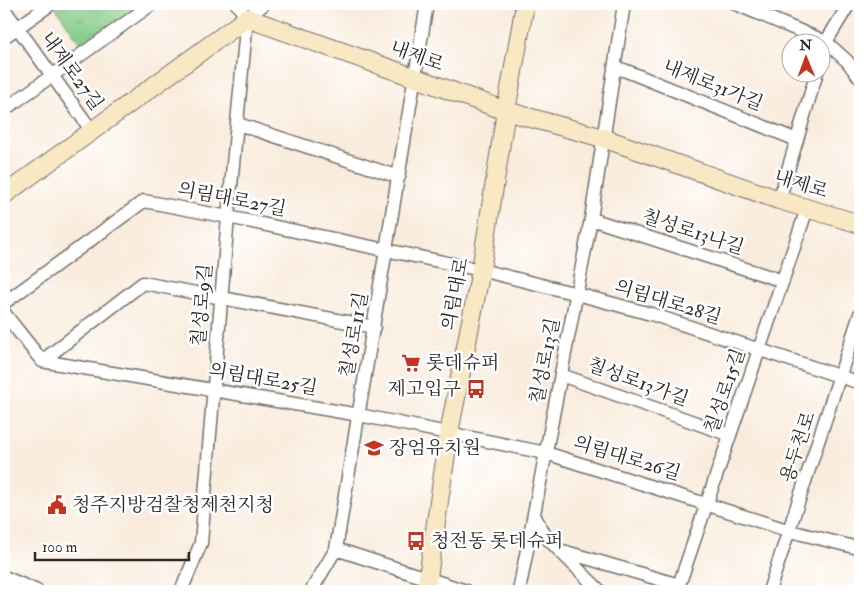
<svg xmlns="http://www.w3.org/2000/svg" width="864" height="595" font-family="'IM FELL Double Pica','Noto Serif KR',serif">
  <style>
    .park { fill: url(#park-tufts); stroke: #587c5a }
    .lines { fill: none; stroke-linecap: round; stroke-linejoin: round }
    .street-casing { stroke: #736f69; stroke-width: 15 }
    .secondary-casing { stroke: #736f69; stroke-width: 20 }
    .street { stroke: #fff; stroke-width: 12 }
    .secondary { stroke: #f8e8c3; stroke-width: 18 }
    .labels { text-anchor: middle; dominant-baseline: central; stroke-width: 5; stroke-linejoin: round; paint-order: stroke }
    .street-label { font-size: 19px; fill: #2b2b2b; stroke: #fff }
    .poi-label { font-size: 19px; fill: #2b2b2b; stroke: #fff; text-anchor: start }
  </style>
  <defs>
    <pattern id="park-tufts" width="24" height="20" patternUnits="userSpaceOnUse" patternTransform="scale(1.25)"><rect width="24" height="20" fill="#84cc89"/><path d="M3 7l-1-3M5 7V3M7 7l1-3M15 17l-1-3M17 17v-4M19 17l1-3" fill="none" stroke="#72af76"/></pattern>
  </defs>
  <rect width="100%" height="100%" fill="#fff"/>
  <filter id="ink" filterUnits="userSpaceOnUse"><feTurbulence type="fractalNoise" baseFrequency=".02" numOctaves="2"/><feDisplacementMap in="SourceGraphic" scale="10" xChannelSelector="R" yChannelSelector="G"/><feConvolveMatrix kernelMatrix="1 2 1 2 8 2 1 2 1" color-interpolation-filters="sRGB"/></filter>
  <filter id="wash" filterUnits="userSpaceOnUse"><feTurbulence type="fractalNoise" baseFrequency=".0096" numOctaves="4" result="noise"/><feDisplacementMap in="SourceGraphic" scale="20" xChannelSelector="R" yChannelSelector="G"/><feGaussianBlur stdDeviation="1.12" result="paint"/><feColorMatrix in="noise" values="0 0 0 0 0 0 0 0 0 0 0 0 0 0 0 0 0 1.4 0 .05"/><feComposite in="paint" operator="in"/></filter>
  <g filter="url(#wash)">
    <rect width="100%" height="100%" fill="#f9ecdd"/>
    <path class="park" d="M 62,4 L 150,4 L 84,50 L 56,8 Z"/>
  </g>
  <g filter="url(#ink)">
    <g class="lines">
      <g class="street-casing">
        <path id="street" d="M 237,4 L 247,18
          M 736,4 L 826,42 L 847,61 L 860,78
          M 4,9 L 92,131
          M 247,18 L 264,4
          M 4,37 L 51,4
          M 822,59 L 826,42 L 849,4
          M 614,68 L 624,70 L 797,140
          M 4,110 L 152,4
          M 238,124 L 399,177
          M 779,200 L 817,72
          M 591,219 L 783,281
          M 4,303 L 144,201 L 228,217 L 481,270 L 577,294 L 651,314 L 860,383
          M 4,313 L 42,361 L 359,415 L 546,453 L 790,531 L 854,547 L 860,546
          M 42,361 L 143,283 L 374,327
          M 561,375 L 730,435
          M 534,515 L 546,537 L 600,591
          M 336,549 L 466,591
          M 559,550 L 679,585
          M 4,577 L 37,591
          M 181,591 L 201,543 L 228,217 L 247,18
          M 311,591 L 336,549 L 427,4
          M 519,591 L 591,219 L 624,4
          M 677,591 L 807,209
          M 769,591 L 860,314"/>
      </g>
      <g class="secondary-casing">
        <path id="secondary" d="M 4,195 L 247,18 L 416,78 L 506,111 L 603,138 L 779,200 L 860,224
          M 426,591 L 449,433 L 481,270 L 506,111 L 525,4"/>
      </g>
      <use href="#street" class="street"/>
      <use href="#secondary" class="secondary"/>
    </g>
  </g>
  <defs>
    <g id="supermarket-bare" transform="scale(1.5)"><path d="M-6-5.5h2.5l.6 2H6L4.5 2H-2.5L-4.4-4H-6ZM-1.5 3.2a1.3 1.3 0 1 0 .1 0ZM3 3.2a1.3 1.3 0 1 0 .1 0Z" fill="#c8321e" stroke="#fff" stroke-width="2.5" paint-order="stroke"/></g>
    <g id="bus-bare" transform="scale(1.5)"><path d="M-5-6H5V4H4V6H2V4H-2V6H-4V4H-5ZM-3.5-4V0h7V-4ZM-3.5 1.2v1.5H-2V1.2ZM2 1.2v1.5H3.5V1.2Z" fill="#c8321e" stroke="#fff" stroke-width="2.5" paint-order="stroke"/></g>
    <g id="school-bare" transform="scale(1.5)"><path d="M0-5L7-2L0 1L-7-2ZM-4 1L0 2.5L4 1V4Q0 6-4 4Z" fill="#c8321e" stroke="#fff" stroke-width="2.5" paint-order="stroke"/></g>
    <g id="civic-bare" transform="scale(1.5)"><path d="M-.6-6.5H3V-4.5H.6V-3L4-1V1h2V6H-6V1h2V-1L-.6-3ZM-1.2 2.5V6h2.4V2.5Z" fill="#c8321e" stroke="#fff" stroke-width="2.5" paint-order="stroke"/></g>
  </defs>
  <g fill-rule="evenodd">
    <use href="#supermarket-bare" x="411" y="363"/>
    <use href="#bus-bare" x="476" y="389"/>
    <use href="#school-bare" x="374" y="448"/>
    <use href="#civic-bare" x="57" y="505"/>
    <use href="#bus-bare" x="416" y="541"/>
  </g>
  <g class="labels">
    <g class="street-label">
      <text transform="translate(417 56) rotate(20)">내제로</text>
      <text transform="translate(72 71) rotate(54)">내제로27길</text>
      <text transform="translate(713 85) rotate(22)">내제로31가길</text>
      <text transform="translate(801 184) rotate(17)">내제로</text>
      <text transform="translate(232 199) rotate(11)">의림대로27길</text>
      <text transform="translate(693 232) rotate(18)">칠성로13나길</text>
      <text transform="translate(455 294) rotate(-79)">의림대로</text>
      <text transform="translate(668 302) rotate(17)">의림대로28길</text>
      <text transform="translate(202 305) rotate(-85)">칠성로9길</text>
      <text transform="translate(354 335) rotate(-80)">칠성로11길</text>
      <text transform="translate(545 361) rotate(-79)">칠성로13길</text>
      <text transform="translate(263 379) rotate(10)">의림대로25길</text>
      <text transform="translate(638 382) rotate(20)">칠성로13가길</text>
      <text transform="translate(725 391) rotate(-71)">칠성로15길</text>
      <text transform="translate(798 447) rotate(-72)">용두천로</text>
      <text transform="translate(627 458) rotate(17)">의림대로26길</text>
    </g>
    <g class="poi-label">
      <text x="426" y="363">롯데슈퍼</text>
      <text x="461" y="389" text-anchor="end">제고입구</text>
      <text x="389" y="448">장엄유치원</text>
      <text x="72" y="505">청주지방검찰청제천지청</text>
      <text x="431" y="541">청전동 롯데슈퍼</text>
    </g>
  </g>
  <rect width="864" height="595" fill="none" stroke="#fff" stroke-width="20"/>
  <g transform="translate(806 58) rotate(359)"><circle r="24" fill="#ffffff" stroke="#aaaaaa"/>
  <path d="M0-4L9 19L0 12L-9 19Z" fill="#c8321e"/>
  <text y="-8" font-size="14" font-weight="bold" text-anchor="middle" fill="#2b2b2b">N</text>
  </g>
  <path d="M35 552v8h154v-8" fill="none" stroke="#2b2b2b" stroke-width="2.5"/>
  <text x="42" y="552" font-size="15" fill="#2b2b2b" stroke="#ffffff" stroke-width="4" paint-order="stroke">100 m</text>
</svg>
